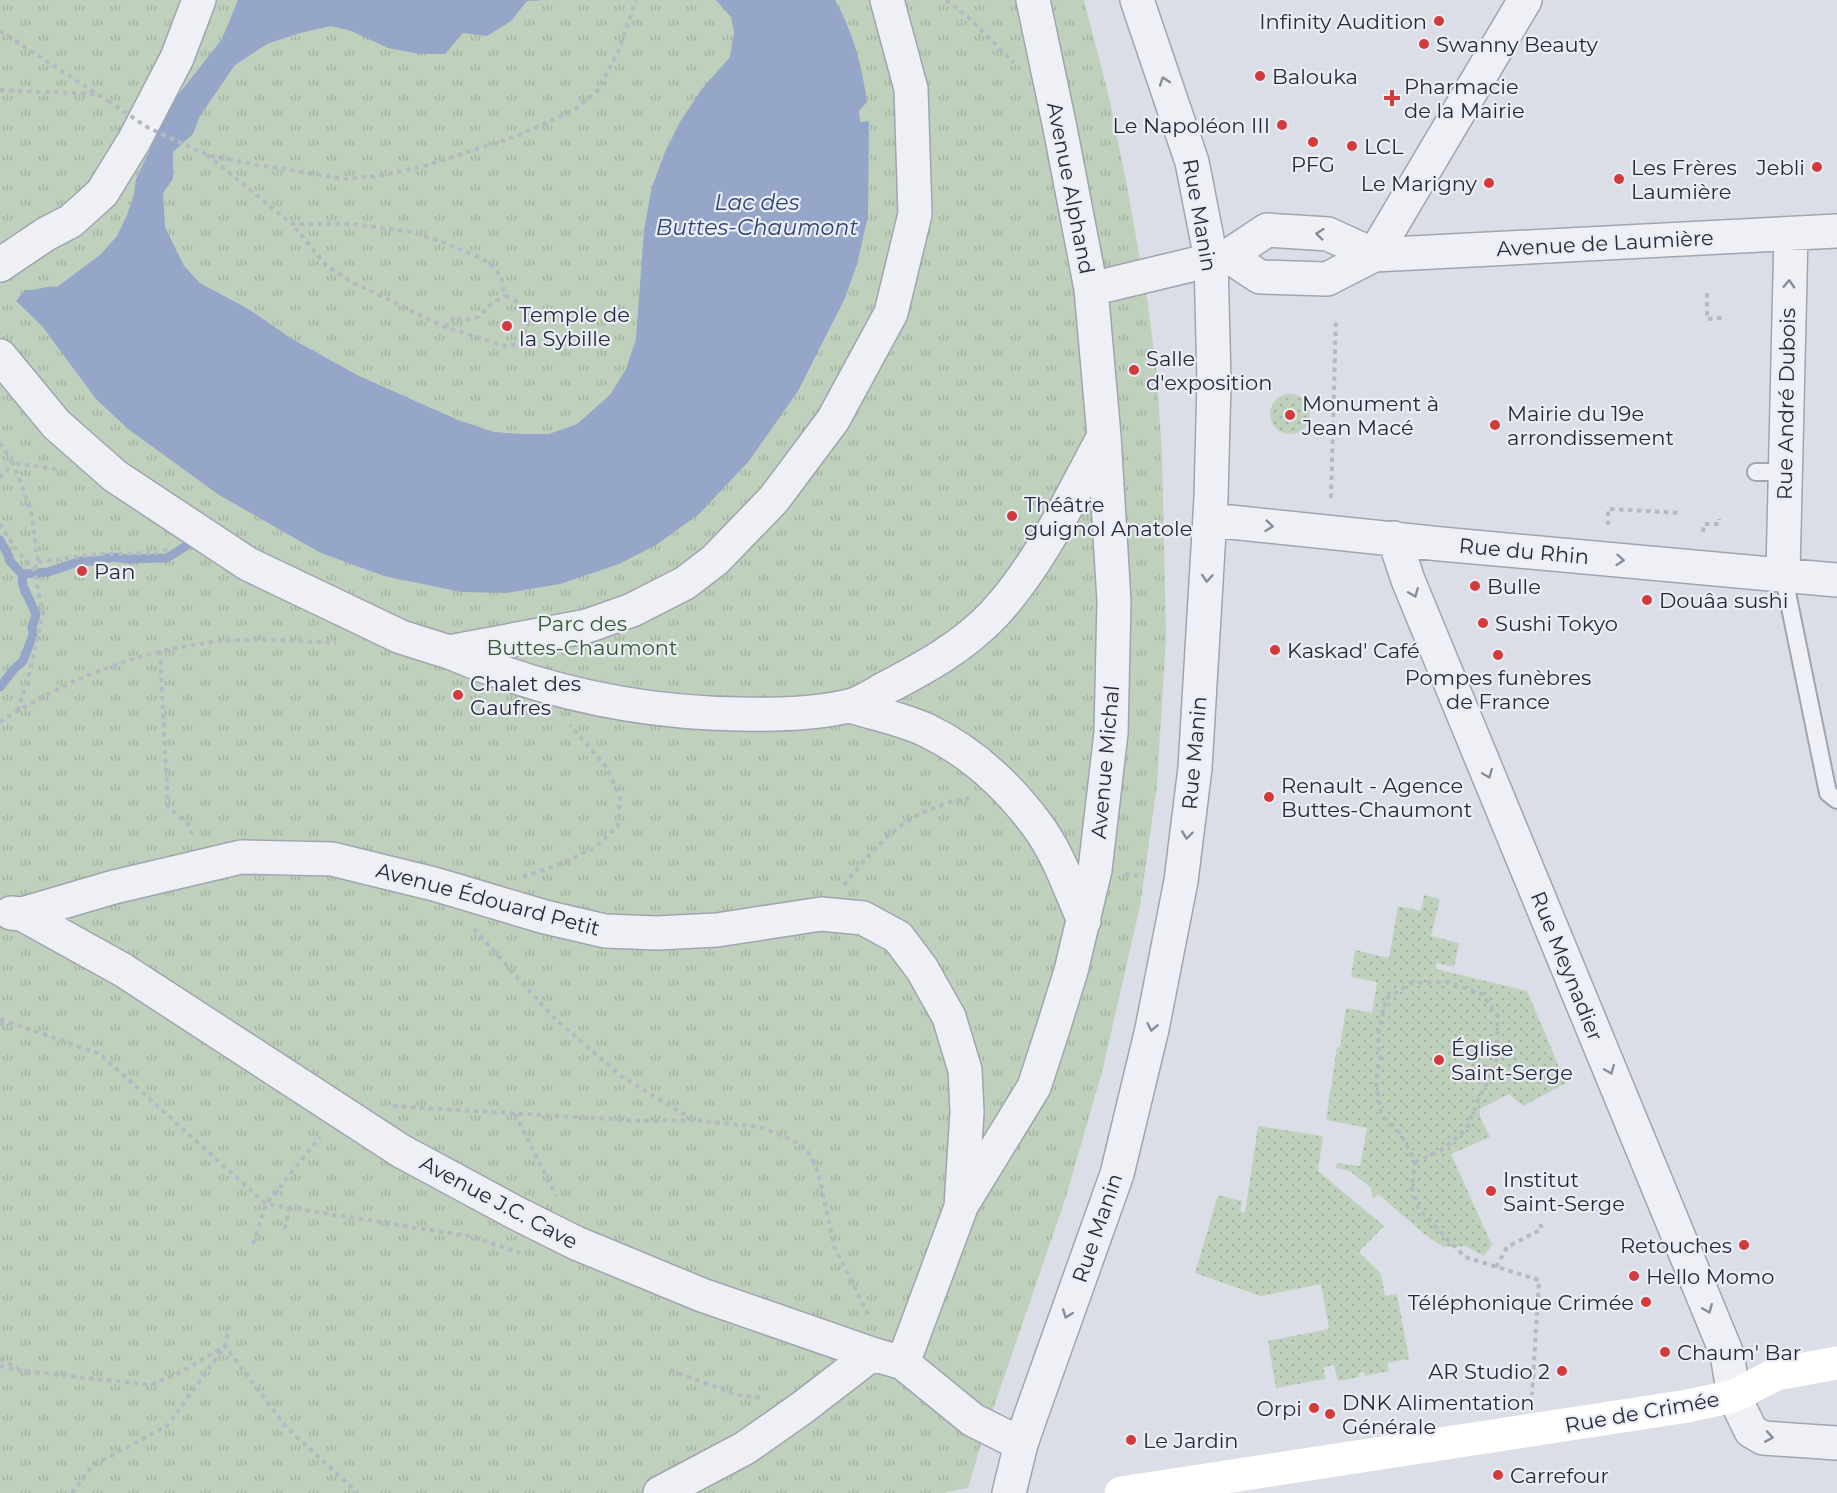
<svg xmlns="http://www.w3.org/2000/svg" width="1837" height="1493" font-family="Montserrat,sans-serif">
  <style>
    .grass { fill: url(#grass-dots) }
    .park { fill: url(#park-tufts) }
    .water { fill: #95a6c8 }
    .lines { fill: none; stroke-linecap: round; stroke-linejoin: round }
    .stream { stroke: #95a6c8; stroke-width: 9 }
    .lane-casing { stroke: #a1a4b0; stroke-width: 20 }
    .street-casing { stroke: #a1a4b0; stroke-width: 36 }
    .path { stroke: #b6b9c1; stroke-width: 4; stroke-dasharray: 4.5 4.5; stroke-linecap: butt }
    .lane { stroke: #eef0f5; stroke-width: 16 }
    .street { stroke: #eef0f5; stroke-width: 33 }
    .secondary { stroke: #fff; stroke-width: 33 }
    .path-bridge { stroke: #b6b9c1; stroke-width: 4; stroke-dasharray: 4.5 4.5; stroke-linecap: butt }
    .oneway { stroke: #8a8d99 }
    .poi-dot { fill: #d23a3c; stroke: #ebedf4; stroke-width: 2 }
    .labels { text-anchor: middle; dominant-baseline: central; stroke-width: 4.5; stroke-linejoin: round; paint-order: stroke }
    .poi-label { font-size: 21px; fill: #252a3d; stroke: #ebedf4; text-anchor: start }
    .street-label { font-size: 21px; fill: #252a3d; stroke: #ebedf4 }
    .park-label { font-size: 21px; fill: #345932; stroke: #ebedf4 }
    .water-label { font-size: 22px; font-style: italic; fill: #2e4372; stroke: #ebedf4 }
  </style>
  <defs>
    <pattern id="grass-dots" width="8" height="8" patternUnits="userSpaceOnUse" patternTransform="scale(1.5)"><rect width="8" height="8" fill="#bfd1bc"/><path d="M2 2h.1M6 6h.1" fill="none" stroke="#a4b4a2" stroke-width="1.8" stroke-linecap="round"/></pattern>
    <pattern id="park-tufts" width="24" height="20" patternUnits="userSpaceOnUse" patternTransform="scale(1.5)"><rect width="24" height="20" fill="#bfd1bc"/><path d="M3 7l-1-3M5 7V3M7 7l1-3M15 17l-1-3M17 17v-4M19 17l1-3" fill="none" stroke="#a4b4a2"/></pattern>
  </defs>
  <rect width="100%" height="100%" fill="#dbdee6"/>
  <path class="grass" d="M1270 414a20 20 0 1 1 40 0a20 20 0 1 1-40 0Z
    M 1424,895 L 1440,899 L 1431,936 L 1459,943 L 1454,967 L 1437,963 L 1436,969 L 1527,991 L 1566,1083 L 1523,1106 L 1509,1094 L 1480,1109 L 1480,1117 L 1490,1137 L 1451,1154 L 1492,1245 L 1484,1256 L 1465,1246 L 1443,1247 L 1423,1233 L 1378,1194 L 1373,1199 L 1371,1188 L 1350,1171 L 1336,1168 L 1337,1163 L 1360,1166 L 1367,1128 L 1326,1120 L 1337,1047 L 1340,1047 L 1346,1008 L 1372,1013 L 1377,982 L 1351,977 L 1355,950 L 1389,958 L 1398,906 L 1421,911 Z
    M 1258,1126 L 1323,1136 L 1318,1171 L 1384,1226 L 1359,1252 L 1381,1274 L 1385,1296 L 1397,1294 L 1409,1359 L 1387,1363 L 1389,1371 L 1365,1376 L 1364,1372 L 1359,1373 L 1359,1377 L 1338,1381 L 1334,1365 L 1324,1367 L 1325,1379 L 1276,1388 L 1268,1341 L 1329,1329 L 1321,1284 L 1261,1296 L 1195,1273 L 1218,1195 L 1242,1201 L 1240,1211 L 1245,1213 Z"/>
  <path class="park" d="M 0,0 L 1084,0 L 1109,97 L 1127,186 L 1148,305 L 1157,376 L 1162,456 L 1166,637 L 1157,785 L 1140,906 L 1103,1068 L 1066,1197 L 981,1444 L 968,1488 L 942,1493 L 0,1493 Z"/>
  <path class="water" d="M 238,0 L 546,0 L 527,1 L 511,21 L 487,36 L 463,33 L 445,54 L 420,54 L 388,48 L 351,31 L 331,26 L 300,33 L 267,44 L 235,65 L 200,116 L 193,134 L 173,152 L 173,179 L 163,193 L 165,227 L 184,266 L 200,283 L 250,310 L 292,339 L 359,376 L 458,420 L 494,432 L 522,434 L 549,434 L 577,424 L 610,395 L 626,369 L 636,339 L 644,230 L 652,187 L 665,152 L 680,122 L 701,90 L 730,57 L 734,32 L 731,17 L 716,0 L 835,0 C 853,32 862,66 867,102 L 859,111 L 860,122 L 869,121 L 868,216 L 857,264 L 845,298 L 798,391 L 749,461 L 699,514 L 656,545 L 619,564 L 560,584 L 507,593 L 461,592 L 384,576 L 321,553 L 219,495 L 128,429 L 96,399 L 42,326 L 16,301 L 25,290 C 37,291 46,285 57,287 L 100,255 L 117,236 L 127,215 L 134,194 L 136,179 L 174,100 L 222,39 Z"/>
  <g class="lines">
    <path class="stream" d="M 0,540 L 9,557 L 9,560 L 22,574
      M 0,687 L 14,669 L 23,661 L 33,635 L 32,627 L 36,614 L 23,586 L 22,574 L 48,572 L 81,561 L 96,561 L 113,557 L 127,559 L 167,558 L 186,546"/>
    <g class="lane-casing">
      <path id="lane" d="M 1756,472 L 1785,472
        M 1783,573 L 1828,793 L 1837,800"/>
    </g>
    <g class="street-casing">
      <path id="street" d="M 1374,255 L 1525,0
        M 1228,256 L 1260,277 L 1327,279 L 1374,255 L 1837,231
        M 0,265 L 46,234 L 71,221 L 102,193 L 134,141 L 177,58 L 199,0
        M 1091,289 L 1228,256 L 1267,230 L 1328,234 L 1374,255
        M 0,356 L 56,424 L 115,476 L 248,564 L 401,637 L 449,652 L 587,626 L 632,610 L 685,583 L 715,560 L 774,499 L 833,420 L 891,313 L 915,214 L 911,89 L 887,0
        M 1211,520 L 1441,544 L 1837,580
        M 1394,538 L 1408,580 L 1727,1354 L 1734,1396 L 1751,1431 L 1763,1438 L 1837,1443
        M 1783,573 L 1791,234
        M 449,652 C 543,692 638,713 740,714 C 776,715 814,714 849,706 C 860,704 872,696 882,690 C 922,669 962,648 994,614 C 1041,563 1071,497 1104,436
        M 851,706 C 875,714 903,719 926,730 C 970,751 1008,786 1037,825 C 1058,853 1070,889 1084,921
        M 11,913 L 22,914 L 123,970 L 401,1151 L 518,1214 L 576,1243 L 702,1295 L 872,1354 L 903,1363 L 973,1420 L 1021,1444
        M 22,914 L 114,887 L 241,857 L 332,859 L 434,884 L 545,917 L 605,931 L 657,933 L 717,930 L 821,914 L 863,918 L 898,937 L 922,969 L 949,1017 L 965,1070 L 967,1112 L 961,1207 L 903,1363
        M 963,1203 L 1034,1087 L 1053,1029 L 1071,971 L 1095,870 L 1111,733 L 1114,601 L 1104,436 L 1091,289 L 1060,128 L 1033,0
        M 660,1493 L 745,1448 L 802,1408 L 872,1354
        M 1009,1493 L 1021,1444 L 1031,1415 L 1117,1174 L 1152,1029 L 1181,881 L 1195,768 L 1211,498 L 1214,382 L 1211,259 L 1192,162 L 1137,0"/>
    </g>
    <path class="path" d="M 946,0 L 969,18 L 1014,63
      M 0,31 L 108,101
      M 0,90 L 96,94
      M 194,149 L 207,155 L 258,165 L 346,179 L 384,175 L 424,166 L 517,136 L 574,110 L 598,90 L 618,52 L 636,0
      M 207,155 L 292,224 L 351,224 L 407,231 L 440,241 L 481,258 L 494,267 L 501,277 L 505,295 C 530,307 535,321 517,344 L 505,346 L 445,327 L 352,282 L 326,265 L 292,224
      M 1707,293 L 1707,319 L 1722,318 L 1722,322
      M 445,327 L 455,316 L 462,320 L 478,317 L 489,306 L 505,295
      M 0,443 L 13,463 L 57,469
      M 0,478 L 13,463 L 31,510 L 38,562 L 34,570
      M 1331,498 L 1336,318
      M 0,524 L 15,548 L 34,570 L 43,613 L 29,674 L 18,710
      M 1608,525 L 1608,509 L 1681,513
      M 1703,532 L 1704,524 L 1719,524 L 1719,519
      M 38,562 L 98,554 L 157,553 L 169,549
      M 160,651 L 168,807 L 188,824 L 193,837
      M 0,722 C 63,681 137,651 213,642 C 253,637 296,641 336,643
      M 1125,874 L 1144,876
      M 523,877 L 563,863 L 594,848 L 618,826 L 620,799 L 607,768 L 570,725
      M 844,885 C 882,838 906,810 969,798
      M 474,929 L 552,1016 L 621,1076 L 694,1120 L 760,1127 L 801,1144 L 811,1156 L 818,1172 L 834,1246 L 870,1318
      M 0,1019 L 11,1023
      M 0,1024 L 12,1023 L 100,1054 L 266,1204 L 474,1237 L 520,1253
      M 393,1106 L 640,1121 L 694,1120
      M 515,1114 L 556,1196
      M 1415,1162 L 1445,1148 L 1467,1128 L 1478,1100 L 1496,1065 L 1498,1016 L 1482,994 L 1447,982 L 1411,983 L 1386,999 L 1378,1036 L 1380,1059 L 1376,1083 L 1381,1114 L 1401,1134 L 1415,1162 L 1412,1188 L 1419,1210 L 1465,1257 L 1539,1280 L 1532,1395
      M 285,1229 L 289,1207
      M 253,1244 L 266,1204 L 320,1137
      M 1496,1267 L 1507,1247 L 1542,1229 L 1540,1223
      M 0,1359 L 18,1368
      M 0,1366 L 24,1371 L 151,1385 L 183,1371 L 225,1346 L 287,1428 L 358,1493
      M 670,1370 L 737,1395 L 761,1398
      M 72,1493 L 92,1466 L 167,1426 L 225,1346 L 229,1325"/>
    <use href="#lane" class="lane"/>
    <use href="#street" class="street"/>
    <path class="secondary" d="M 1121,1493 L 1688,1406 L 1734,1396 L 1776,1374 L 1837,1363"/>
    <path class="path-bridge" d="M 108,101 L 147,127 L 194,149"/>
  </g>
  <defs><path id="oneway-chevron" d="M-2-3.5L2.5 0L-2 3.5" fill="none" stroke-width="1.6" stroke-linecap="round" stroke-linejoin="round" transform="scale(1.5)"/></defs>
  <g class="oneway">
    <use href="#oneway-chevron" transform="translate(1164 81) rotate(-109)"/>
    <use href="#oneway-chevron" transform="translate(1320 234) rotate(-174)"/>
    <use href="#oneway-chevron" transform="translate(1789 284) rotate(-88)"/>
    <use href="#oneway-chevron" transform="translate(1269 526) rotate(6)"/>
    <use href="#oneway-chevron" transform="translate(1620 560) rotate(5)"/>
    <use href="#oneway-chevron" transform="translate(1207 578) rotate(94)"/>
    <use href="#oneway-chevron" transform="translate(1414 593) rotate(68)"/>
    <use href="#oneway-chevron" transform="translate(1488 774) rotate(68)"/>
    <use href="#oneway-chevron" transform="translate(1187 835) rotate(97)"/>
    <use href="#oneway-chevron" transform="translate(1152 1027) rotate(102)"/>
    <use href="#oneway-chevron" transform="translate(1610 1070) rotate(68)"/>
    <use href="#oneway-chevron" transform="translate(1708 1309) rotate(68)"/>
    <use href="#oneway-chevron" transform="translate(1067 1314) rotate(110)"/>
    <use href="#oneway-chevron" transform="translate(1769 1437) rotate(10)"/>
  </g>
  <g class="poi-dot">
    <circle cx="1439" cy="21" r="6"/>
    <circle cx="1424" cy="44" r="6"/>
    <circle cx="1260" cy="76" r="6"/>
    <path d="M1389 89h6v6h6v6h-6v6h-6v-6h-6v-6h6z"/>
    <circle cx="1282" cy="125" r="6"/>
    <circle cx="1313" cy="142" r="6"/>
    <circle cx="1352" cy="146" r="6"/>
    <circle cx="1817" cy="167" r="6"/>
    <circle cx="1619" cy="179" r="6"/>
    <circle cx="1489" cy="183" r="6"/>
    <circle cx="507" cy="326" r="6"/>
    <circle cx="1134" cy="370" r="6"/>
    <circle cx="1290" cy="415" r="6"/>
    <circle cx="1495" cy="425" r="6"/>
    <circle cx="1012" cy="516" r="6"/>
    <circle cx="82" cy="571" r="6"/>
    <circle cx="1475" cy="586" r="6"/>
    <circle cx="1647" cy="600" r="6"/>
    <circle cx="1483" cy="623" r="6"/>
    <circle cx="1275" cy="650" r="6"/>
    <circle cx="1498" cy="655" r="6"/>
    <circle cx="458" cy="695" r="6"/>
    <circle cx="1269" cy="797" r="6"/>
    <circle cx="1439" cy="1060" r="6"/>
    <circle cx="1491" cy="1191" r="6"/>
    <circle cx="1744" cy="1245" r="6"/>
    <circle cx="1634" cy="1276" r="6"/>
    <circle cx="1646" cy="1302" r="6"/>
    <circle cx="1665" cy="1352" r="6"/>
    <circle cx="1562" cy="1371" r="6"/>
    <circle cx="1314" cy="1408" r="6"/>
    <circle cx="1330" cy="1414" r="6"/>
    <circle cx="1131" cy="1440" r="6"/>
    <circle cx="1498" cy="1475" r="6"/>
  </g>
  <g class="labels">
    <g class="poi-label">
      <text x="1427" y="21" text-anchor="end">Infinity Audition</text>
      <text x="1436" y="44">Swanny Beauty</text>
      <text x="1272" y="76">Balouka</text>
      <text x="1404" y="86">Pharmacie<tspan x="1404" dy="24">de la Mairie</tspan></text>
      <text x="1270" y="125" text-anchor="end">Le Napoléon III</text>
      <text x="1364" y="146">LCL</text>
      <text x="1313" y="164" text-anchor="middle">PFG</text>
      <text x="1631" y="167">Les Frères<tspan x="1631" dy="24">Laumière</tspan></text>
      <text x="1805" y="167" text-anchor="end">Jebli</text>
      <text x="1477" y="183" text-anchor="end">Le Marigny</text>
      <text x="519" y="314">Temple de<tspan x="519" dy="24">la Sybille</tspan></text>
      <text x="1146" y="358">Salle<tspan x="1146" dy="24">d'exposition</tspan></text>
      <text x="1302" y="403">Monument à<tspan x="1302" dy="24">Jean Macé</tspan></text>
      <text x="1507" y="413">Mairie du 19e<tspan x="1507" dy="24">arrondissement</tspan></text>
      <text x="1024" y="504">Théâtre<tspan x="1024" dy="24">guignol Anatole</tspan></text>
      <text x="94" y="571">Pan</text>
      <text x="1487" y="586">Bulle</text>
      <text x="1659" y="600">Douâa sushi</text>
      <text x="1495" y="623">Sushi Tokyo</text>
      <text x="1287" y="650">Kaskad' Café</text>
      <text x="1498" y="677" text-anchor="middle">Pompes funèbres<tspan x="1498" dy="24">de France</tspan></text>
      <text x="470" y="683">Chalet des<tspan x="470" dy="24">Gaufres</tspan></text>
      <text x="1281" y="785">Renault - Agence<tspan x="1281" dy="24">Buttes-Chaumont</tspan></text>
      <text x="1451" y="1048">Église<tspan x="1451" dy="24">Saint-Serge</tspan></text>
      <text x="1503" y="1179">Institut<tspan x="1503" dy="24">Saint-Serge</tspan></text>
      <text x="1732" y="1245" text-anchor="end">Retouches</text>
      <text x="1646" y="1276">Hello Momo</text>
      <text x="1634" y="1302" text-anchor="end">Téléphonique Crimée</text>
      <text x="1677" y="1352">Chaum' Bar</text>
      <text x="1550" y="1371" text-anchor="end">AR Studio 2</text>
      <text x="1342" y="1402">DNK Alimentation<tspan x="1342" dy="24">Générale</tspan></text>
      <text x="1302" y="1408" text-anchor="end">Orpi</text>
      <text x="1143" y="1440">Le Jardin</text>
      <text x="1510" y="1475">Carrefour</text>
    </g>
    <g class="street-label">
      <text transform="translate(1071 188) rotate(79)">Avenue Alphand</text>
      <text transform="translate(1200 215) rotate(80)">Rue Manin</text>
      <text transform="translate(1605 243) rotate(-3)">Avenue de Laumière</text>
      <text transform="translate(1786 404) rotate(-89)">Rue André Dubois</text>
      <text transform="translate(1524 551) rotate(5)">Rue du Rhin</text>
      <text transform="translate(1194 753) rotate(-85)">Rue Manin</text>
      <text transform="translate(1105 762) rotate(-85)">Avenue Michal</text>
      <text transform="translate(488 899) rotate(15)">Avenue Édouard Petit</text>
      <text transform="translate(1567 966) rotate(68)">Rue Meynadier</text>
      <text transform="translate(499 1202) rotate(28)">Avenue J.C. Cave</text>
      <text transform="translate(1097 1228) rotate(-71)">Rue Manin</text>
      <text transform="translate(1642 1412) rotate(-10)">Rue de Crimée</text>
    </g>
    <g class="park-label">
      <text x="582" y="623">Parc des<tspan x="582" dy="24">Buttes-Chaumont</tspan></text>
    </g>
    <g class="water-label">
      <text x="757" y="202">Lac des<tspan x="757" dy="25">Buttes-Chaumont</tspan></text>
    </g>
  </g>
</svg>
